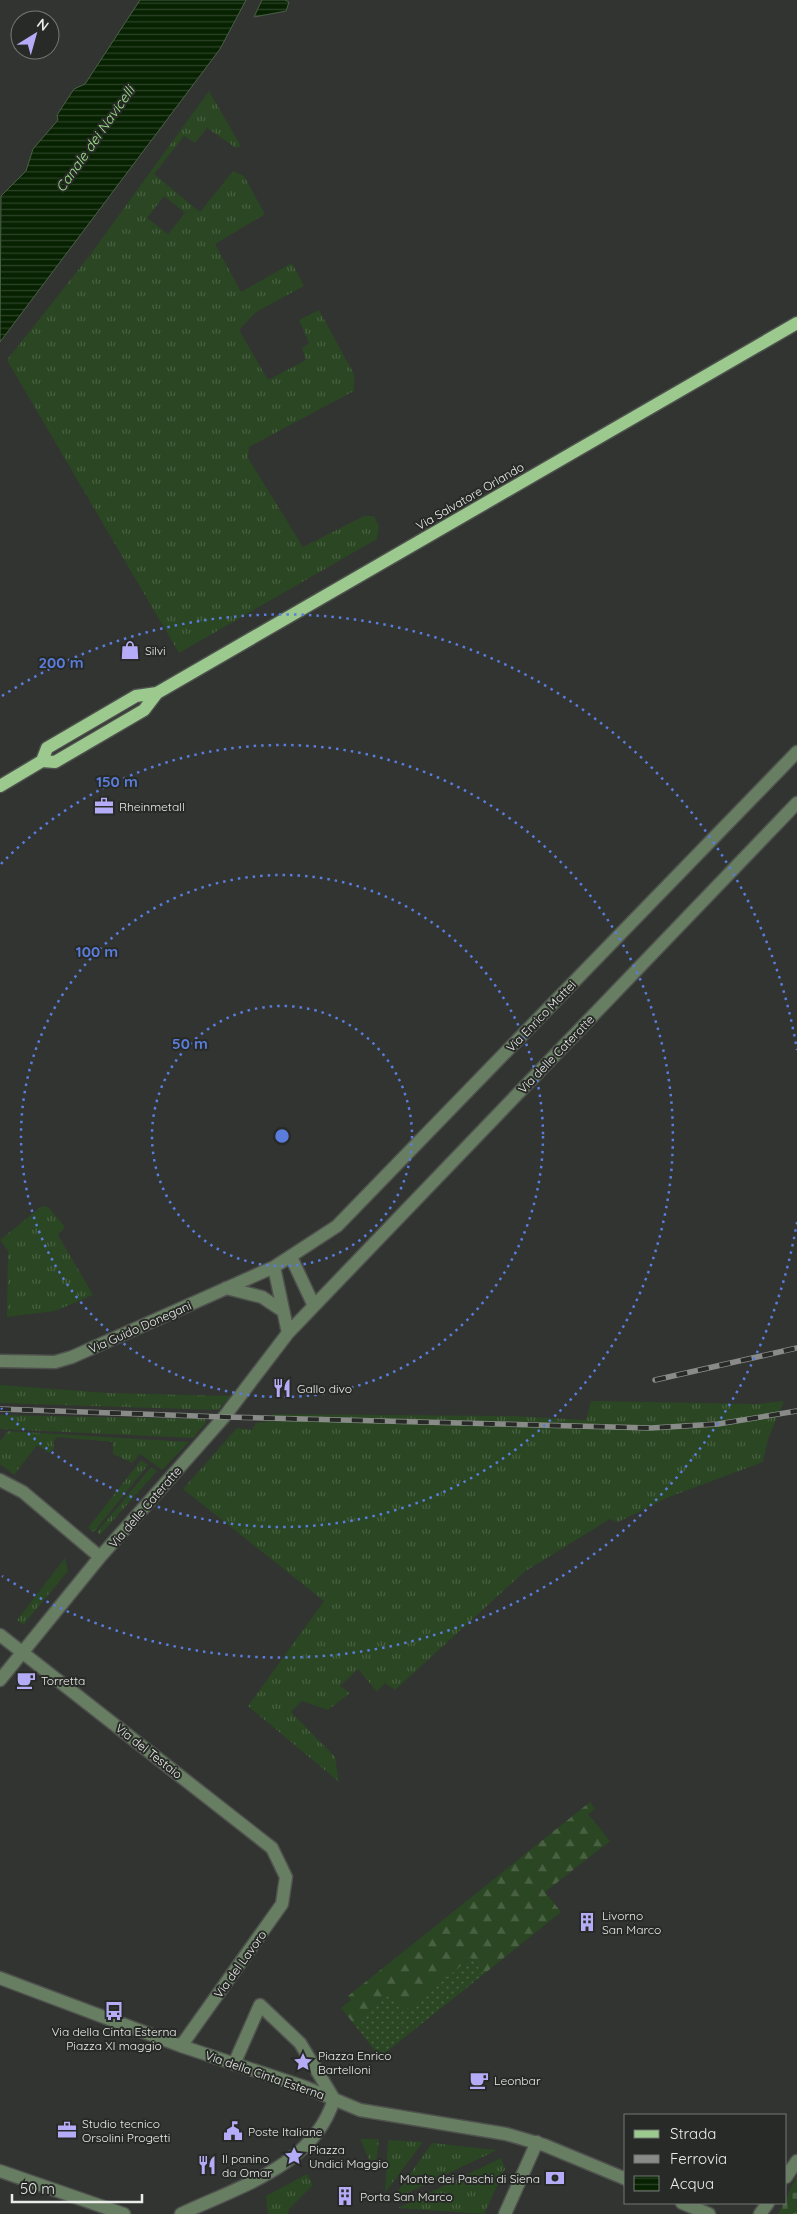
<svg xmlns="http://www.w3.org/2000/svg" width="797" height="2214" font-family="Quicksand,sans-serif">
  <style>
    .grass { fill: url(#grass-tufts); fill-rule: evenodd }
    .forest { fill: url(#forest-firs) }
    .cemetery { fill: url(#cemetery-stones) }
    .garden { fill: url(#garden-dots) }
    .water { fill: url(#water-rules); stroke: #4b5f46 }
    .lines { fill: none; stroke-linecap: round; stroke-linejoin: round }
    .minor-casing { stroke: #4e514d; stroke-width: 15 }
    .major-casing { stroke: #4e514d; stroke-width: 15 }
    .minor { stroke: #687e62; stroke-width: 12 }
    .major { stroke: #9bc98e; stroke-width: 12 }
    .rail-casing { stroke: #888b87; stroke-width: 5.5 }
    .rail { stroke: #272a26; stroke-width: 4; stroke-dasharray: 11; stroke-linecap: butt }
    .ring { fill: none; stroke: #5a7ddd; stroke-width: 2.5; stroke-dasharray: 2.5 5 }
    .labels { text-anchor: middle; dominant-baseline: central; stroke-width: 4; stroke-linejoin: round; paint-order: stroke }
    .street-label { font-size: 12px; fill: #e9ece8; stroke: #272a26 }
    .poi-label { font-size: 12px; fill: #e9ece8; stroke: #272a26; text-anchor: start }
    .water-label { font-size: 14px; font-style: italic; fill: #9de489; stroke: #272a26 }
    .centre { fill: #5a7ddd; stroke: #272a26; stroke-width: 2.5 }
    .ring-label { font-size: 15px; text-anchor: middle; font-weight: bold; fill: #5a7ddd; stroke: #272a26; stroke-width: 4; stroke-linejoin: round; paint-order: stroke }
  </style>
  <defs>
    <pattern id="grass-tufts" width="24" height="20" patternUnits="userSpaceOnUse" patternTransform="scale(1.25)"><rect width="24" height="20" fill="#2a4622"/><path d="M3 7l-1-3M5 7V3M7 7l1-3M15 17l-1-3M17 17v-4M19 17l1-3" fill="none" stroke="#496142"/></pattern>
    <pattern id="forest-firs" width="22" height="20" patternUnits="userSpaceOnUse" patternTransform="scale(1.25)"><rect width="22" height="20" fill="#2a4622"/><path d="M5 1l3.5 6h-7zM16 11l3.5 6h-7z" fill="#496142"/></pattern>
    <pattern id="cemetery-stones" width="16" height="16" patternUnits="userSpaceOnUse" patternTransform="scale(1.25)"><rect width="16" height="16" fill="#2a4622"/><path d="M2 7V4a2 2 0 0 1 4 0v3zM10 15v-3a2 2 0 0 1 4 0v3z" fill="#496142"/></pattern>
    <pattern id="garden-dots" width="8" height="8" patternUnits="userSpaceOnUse" patternTransform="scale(1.25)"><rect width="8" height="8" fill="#2a4622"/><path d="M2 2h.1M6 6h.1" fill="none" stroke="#496142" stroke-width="1.8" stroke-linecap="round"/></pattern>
    <pattern id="water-rules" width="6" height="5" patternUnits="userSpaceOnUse" patternTransform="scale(1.25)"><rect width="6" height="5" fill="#072201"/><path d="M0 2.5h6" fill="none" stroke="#2b4226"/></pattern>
  </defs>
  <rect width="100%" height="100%" fill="#313430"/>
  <path class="grass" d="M 209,91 L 241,146 L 236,148 L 207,128 L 195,143 L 184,136 L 154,174 L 200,212 L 233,171 L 244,176 L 265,214 L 215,244 L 241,292 L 292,263 L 304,286 L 256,312 L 239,330 L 268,380 L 306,360 L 302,348 L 309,343 L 299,320 L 319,310 L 354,374 L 354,391 L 249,447 L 248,458 L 303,547 L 364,516 L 374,516 L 379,526 L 377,539 L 179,653 L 7,360 L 90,255 ZM 164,196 L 185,213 L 168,234 L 147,218 Z
    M 42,1206 L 48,1207 L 65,1227 L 58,1235 L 93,1295 L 55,1311 L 7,1317 L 8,1251 L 0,1240 Z
    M 0,1385 L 109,1393 L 231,1396 L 218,1410 L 0,1403 Z
    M 591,1401 L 757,1404 L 784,1401 L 768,1439 L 763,1462 L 669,1497 L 618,1522 L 610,1519 L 524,1572 L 395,1690 L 385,1683 L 377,1692 L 358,1669 L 340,1686 L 350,1693 L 328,1710 L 302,1701 L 291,1712 L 335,1757 L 339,1782 L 248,1706 L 324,1601 L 183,1489 L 237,1428 L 252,1430 L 256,1423 L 266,1422 L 273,1414 L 513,1416 L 586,1420 Z
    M 0,1415 L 205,1419 L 206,1423 L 193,1438 L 0,1429 Z
    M 8,1431 L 189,1442 L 162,1470 L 140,1454 L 132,1463 L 113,1454 L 113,1442 L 57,1437 L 54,1441 L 54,1449 L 49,1453 L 37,1445 L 14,1475 L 0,1464 L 0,1441 Z
    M 141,1460 L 148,1465 L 94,1532 L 88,1528 Z
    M 151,1467 L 157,1471 L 100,1535 L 97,1532 Z
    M 65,1558 L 68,1571 L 23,1625 L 17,1620 Z
    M 360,2139 L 379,2139 L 375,2172 Z
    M 388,2140 L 423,2142 L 385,2193 Z
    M 432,2143 L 497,2150 L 391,2201 Z
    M 501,2158 L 505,2169 L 484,2214 L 398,2208 Z
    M 307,2174 L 313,2185 L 289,2209 L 288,2214 L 268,2214 L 266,2196 Z"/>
  <path class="forest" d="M 590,1802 L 595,1809 L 588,1814 L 610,1841 L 545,1892 L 561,1912 L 484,1974 L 471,1958 L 403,2013 L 388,1994 L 353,2023 L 341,2008 L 351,2000 L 348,1996 Z"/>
  <path class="cemetery" d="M 797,2177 L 797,2214 L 778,2214 C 786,2201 788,2192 797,2177 Z"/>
  <path class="garden" d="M 471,1958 L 484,1974 L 380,2057 L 353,2023 L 388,1994 L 403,2012 Z"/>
  <path class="water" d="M 140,0 L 246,0 L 220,49 L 0,342 L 1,196 L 26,171 L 33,149 L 58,120 L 57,115 L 74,89 L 85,84 Z
    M 262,0 L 285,0 L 289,2 L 286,11 L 254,17 Z"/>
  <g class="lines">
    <g class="minor-casing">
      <path id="minor" d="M 291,1257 L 314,1306
        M 274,1267 L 288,1333
        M 226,1288 L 262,1297 L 283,1311
        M 0,1361 L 55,1362 L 72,1357 L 274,1267 L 337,1226 L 797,752
        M 0,1480 L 23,1492 L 100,1557
        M 0,1635 L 272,1848 L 286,1877 L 282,1904 L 181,2046
        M 0,1680 L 100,1557 L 224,1417 L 288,1333 L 797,803
        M 0,1978 L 181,2046 L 305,2087 L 360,2110 L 506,2134 L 544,2145 L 626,2179
        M 234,2064 L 260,2005 L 300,2043 L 334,2099
        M 0,2171 L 124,2214
        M 786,2177 L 797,2161
        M 682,2203 L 709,2214
        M 181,2214 C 238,2187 314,2166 334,2099
        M 505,2214 L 537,2142
        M 760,2214 L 768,2203"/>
    </g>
    <g class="major-casing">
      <path id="major" d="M 42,761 L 47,748 L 136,696 L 157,693 L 797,323
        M 0,786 L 42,761 L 55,762 L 144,710 L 157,693"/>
    </g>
    <use href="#minor" class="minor"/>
    <use href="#major" class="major"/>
    <g class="rail-casing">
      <path id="rail" d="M 655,1380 L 797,1348
        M 0,1409 L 224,1417 L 651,1428 L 718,1424 L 797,1411"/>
    </g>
    <use href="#rail" class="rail"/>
  </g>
  <g class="ring">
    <circle cx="282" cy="1136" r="130"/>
    <circle cx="282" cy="1136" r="261"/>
    <path d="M1 864A391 391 0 1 1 1 1408"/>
    <path d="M797 1222A522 522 0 0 1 2 1576M2 696A522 522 0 0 1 797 1050"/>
  </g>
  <defs>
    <g id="shop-bare" transform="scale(1.5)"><path d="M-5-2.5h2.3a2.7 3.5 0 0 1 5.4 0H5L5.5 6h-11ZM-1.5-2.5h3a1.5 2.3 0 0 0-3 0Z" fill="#b5acf8" stroke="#272a26" stroke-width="2.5" paint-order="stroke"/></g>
    <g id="office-bare" transform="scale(1.5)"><path d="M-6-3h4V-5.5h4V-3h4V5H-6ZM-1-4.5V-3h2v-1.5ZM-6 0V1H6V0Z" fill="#b5acf8" stroke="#272a26" stroke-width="2.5" paint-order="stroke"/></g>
    <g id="restaurant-bare" transform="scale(1.5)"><path d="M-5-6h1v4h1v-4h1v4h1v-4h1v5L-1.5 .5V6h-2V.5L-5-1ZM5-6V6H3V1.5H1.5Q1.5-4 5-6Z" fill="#b5acf8" stroke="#272a26" stroke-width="2.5" paint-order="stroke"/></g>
    <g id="cafe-bare" transform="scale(1.5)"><path d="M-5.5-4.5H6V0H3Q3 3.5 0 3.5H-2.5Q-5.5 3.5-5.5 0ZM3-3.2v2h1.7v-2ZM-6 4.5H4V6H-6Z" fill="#b5acf8" stroke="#272a26" stroke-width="2.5" paint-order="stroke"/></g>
    <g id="building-bare" transform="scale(1.5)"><path d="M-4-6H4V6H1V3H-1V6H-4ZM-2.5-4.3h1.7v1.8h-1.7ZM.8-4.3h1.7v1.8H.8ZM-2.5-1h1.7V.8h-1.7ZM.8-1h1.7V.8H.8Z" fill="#b5acf8" stroke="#272a26" stroke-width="2.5" paint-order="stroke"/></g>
    <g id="bus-bare" transform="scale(1.5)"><path d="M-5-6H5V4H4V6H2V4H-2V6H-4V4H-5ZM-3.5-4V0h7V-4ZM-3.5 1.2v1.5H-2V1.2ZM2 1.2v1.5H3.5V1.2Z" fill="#b5acf8" stroke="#272a26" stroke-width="2.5" paint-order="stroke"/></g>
    <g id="sight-bare" transform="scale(1.5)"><path d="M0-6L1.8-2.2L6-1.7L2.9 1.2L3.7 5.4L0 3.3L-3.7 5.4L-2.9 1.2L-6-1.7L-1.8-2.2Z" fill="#b5acf8" stroke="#272a26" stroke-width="2.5" paint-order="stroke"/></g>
    <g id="civic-bare" transform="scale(1.5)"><path d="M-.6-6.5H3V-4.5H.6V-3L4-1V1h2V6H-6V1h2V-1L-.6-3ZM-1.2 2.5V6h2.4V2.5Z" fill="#b5acf8" stroke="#272a26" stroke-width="2.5" paint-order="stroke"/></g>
    <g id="bank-bare" transform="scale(1.5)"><path d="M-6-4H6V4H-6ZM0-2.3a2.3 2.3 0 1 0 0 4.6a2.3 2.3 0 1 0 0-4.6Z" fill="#b5acf8" stroke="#272a26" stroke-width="2.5" paint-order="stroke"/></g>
  </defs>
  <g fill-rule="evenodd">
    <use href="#shop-bare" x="130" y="650"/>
    <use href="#office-bare" x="104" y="806"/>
    <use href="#restaurant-bare" x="282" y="1388"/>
    <use href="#cafe-bare" x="26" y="1680"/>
    <use href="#building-bare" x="587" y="1922"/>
    <use href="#bus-bare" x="114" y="2011"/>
    <use href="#sight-bare" x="303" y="2062"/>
    <use href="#cafe-bare" x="479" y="2080"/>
    <use href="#office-bare" x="67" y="2130"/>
    <use href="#civic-bare" x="233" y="2131"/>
    <use href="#sight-bare" x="294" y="2156"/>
    <use href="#restaurant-bare" x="207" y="2165"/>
    <use href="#bank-bare" x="555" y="2178"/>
    <use href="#building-bare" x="345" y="2196"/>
  </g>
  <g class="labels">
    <g class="street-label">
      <text transform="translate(470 496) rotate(-30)">Via Salvatore Orlando</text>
      <text transform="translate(541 1016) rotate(-46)">Via Enrico Mattei</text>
      <text transform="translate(556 1054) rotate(-46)">Via delle Cateratte</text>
      <text transform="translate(140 1327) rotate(-24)">Via Guido Donegani</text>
      <text transform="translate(145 1507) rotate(-49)">Via delle Cateratte</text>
      <text transform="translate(149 1751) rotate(38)">Via del Testaio</text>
      <text transform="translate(240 1964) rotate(-54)">Via del Lavoro</text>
      <text transform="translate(265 2075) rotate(19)">Via della Cinta Esterna</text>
    </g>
    <g class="poi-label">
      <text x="145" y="650">Silvi</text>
      <text x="119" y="806">Rheinmetall</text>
      <text x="297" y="1388">Gallo divo</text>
      <text x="41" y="1680">Torretta</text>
      <text x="602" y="1915">Livorno<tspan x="602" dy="14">San Marco</tspan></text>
      <text x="114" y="2031" text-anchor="middle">Via della Cinta Esterna<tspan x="114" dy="14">Piazza XI maggio</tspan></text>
      <text x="318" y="2055">Piazza Enrico<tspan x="318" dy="14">Bartelloni</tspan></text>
      <text x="494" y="2080">Leonbar</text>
      <text x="82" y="2123">Studio tecnico<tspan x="82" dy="14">Orsolini Progetti</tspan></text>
      <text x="248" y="2131">Poste Italiane</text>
      <text x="309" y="2149">Piazza<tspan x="309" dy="14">Undici Maggio</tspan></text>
      <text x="222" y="2158">Il panino<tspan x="222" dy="14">da Omar</tspan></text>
      <text x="540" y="2178" text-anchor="end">Monte dei Paschi di Siena</text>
      <text x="360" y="2196">Porta San Marco</text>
    </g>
    <g class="water-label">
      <text transform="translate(95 139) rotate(-55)">Canale dei Navicelli</text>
    </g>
  </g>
  <circle cx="282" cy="1136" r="8" class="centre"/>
  <g class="ring-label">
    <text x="61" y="668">200 m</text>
    <text x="117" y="787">150 m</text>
    <text x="97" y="957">100 m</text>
    <text x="190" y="1049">50 m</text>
  </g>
  <rect x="624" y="2114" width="162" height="90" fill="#272a26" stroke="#757874"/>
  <rect x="634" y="2130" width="25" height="8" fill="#9bc98e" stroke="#757874"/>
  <text x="670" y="2139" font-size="15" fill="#e9ece8">Strada</text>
  <rect x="634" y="2155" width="25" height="8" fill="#888b87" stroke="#757874"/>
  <text x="670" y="2164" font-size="15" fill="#e9ece8">Ferrovia</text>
  <rect x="634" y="2176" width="25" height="15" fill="url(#water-rules)" stroke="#757874"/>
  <text x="670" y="2189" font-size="15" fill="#e9ece8">Acqua</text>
  <g transform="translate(35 35) rotate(37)"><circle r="24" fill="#272a26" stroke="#757874"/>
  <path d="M0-4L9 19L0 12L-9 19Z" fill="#b5acf8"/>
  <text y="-8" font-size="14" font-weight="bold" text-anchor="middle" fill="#e9ece8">N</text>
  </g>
  <path d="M12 2194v8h130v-8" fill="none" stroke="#e9ece8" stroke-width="2.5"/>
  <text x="20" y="2194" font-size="15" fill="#e9ece8" stroke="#272a26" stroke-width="4" paint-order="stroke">50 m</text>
</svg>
